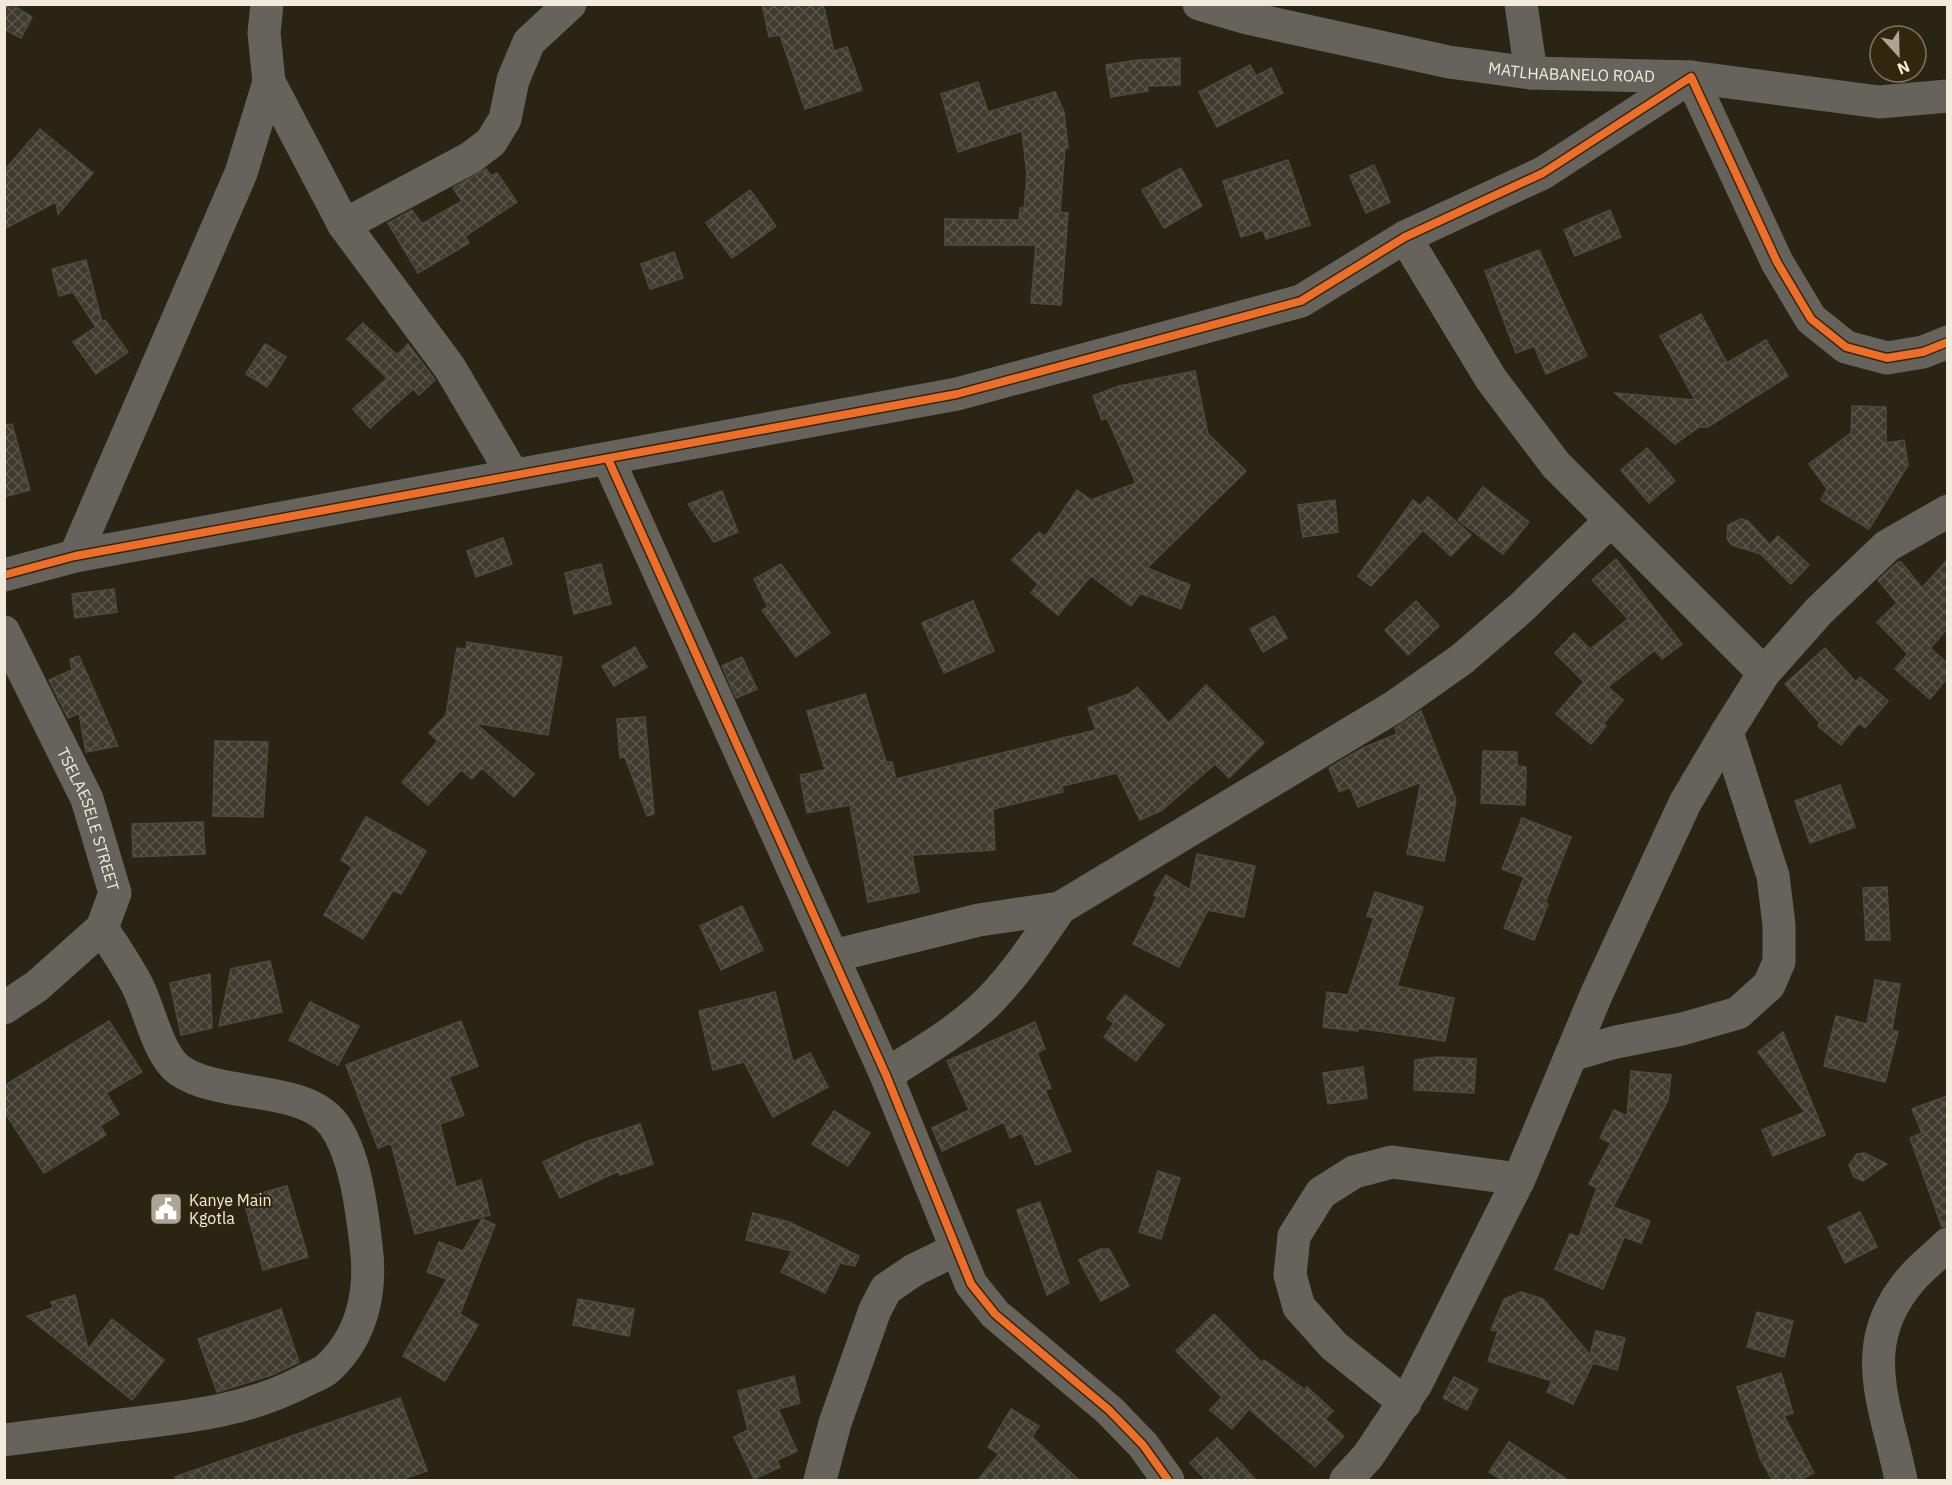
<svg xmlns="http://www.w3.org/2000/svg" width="1952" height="1485" font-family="'IBM Plex Sans',sans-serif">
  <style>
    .building { fill: url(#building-cross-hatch); stroke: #4f4a3e; stroke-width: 1.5 }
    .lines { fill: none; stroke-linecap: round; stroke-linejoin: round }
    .minor { stroke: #66635d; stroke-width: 33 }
    .cycleway-casing { stroke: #32270d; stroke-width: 11 }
    .cycleway { stroke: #ee6e29; stroke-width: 8 }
    .labels { text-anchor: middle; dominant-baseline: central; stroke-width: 4.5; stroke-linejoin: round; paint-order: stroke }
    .street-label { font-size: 16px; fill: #f2ebdc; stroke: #32270d }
    .poi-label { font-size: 16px; fill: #f2ebdc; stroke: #32270d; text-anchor: start }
  </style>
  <defs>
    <pattern id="building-cross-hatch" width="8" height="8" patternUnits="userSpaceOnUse" patternTransform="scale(1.5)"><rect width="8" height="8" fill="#3f3a2e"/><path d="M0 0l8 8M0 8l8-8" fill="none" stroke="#5b574c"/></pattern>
  </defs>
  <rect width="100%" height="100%" fill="#2a2415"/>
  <path class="building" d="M 4,4 L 11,4 L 32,17 L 21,38 L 4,29 Z
    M 762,4 L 823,4 L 834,51 L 847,47 L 862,90 L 805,109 L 780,35 L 769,37 Z
    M 1180,58 L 1180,85 L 1147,86 L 1148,91 L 1111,97 L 1106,65 L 1138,60 Z
    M 1250,65 L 1256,76 L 1271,68 L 1283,93 L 1217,127 L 1199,92 Z
    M 978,82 L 988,112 L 1055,92 L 1064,112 L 1068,148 L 1065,148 L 1060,212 L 1068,213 L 1061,305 L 1031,303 L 1036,245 L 945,245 L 945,219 L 1019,220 L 1020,208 L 1024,208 L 1027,176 L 1022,131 L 958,152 L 941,94 Z
    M 40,129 L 93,173 L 58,214 L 56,202 L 4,229 L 4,171 Z
    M 1288,160 L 1310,225 L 1266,239 L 1263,230 L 1241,237 L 1223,181 Z
    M 1374,165 L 1390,202 L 1366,213 L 1350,176 Z
    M 1181,168 L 1202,206 L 1164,228 L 1142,190 Z
    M 486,169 L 491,176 L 497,173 L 517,202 L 465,236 L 469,243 L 418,273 L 388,223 L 412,210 L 422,224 L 462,201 L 453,188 Z
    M 750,190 L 776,226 L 732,258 L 706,223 Z
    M 1610,210 L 1621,237 L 1575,256 L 1564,230 Z
    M 1539,250 L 1587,356 L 1546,374 L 1534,346 L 1516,353 L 1485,271 Z
    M 674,252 L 683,278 L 650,289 L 641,264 Z
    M 86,260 L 102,322 L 105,320 L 128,352 L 96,374 L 73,342 L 96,327 L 73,292 L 59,296 L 52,269 Z
    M 1701,314 L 1727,363 L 1766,340 L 1788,376 L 1708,427 L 1699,427 L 1675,444 L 1615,393 L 1695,400 L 1660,336 Z
    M 363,323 L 397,355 L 408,344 L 435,380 L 419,395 L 413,389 L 370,428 L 353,409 L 387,378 L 347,339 Z
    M 265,344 L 286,357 L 267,387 L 246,374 Z
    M 1195,371 L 1208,434 L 1246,471 L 1147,568 L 1190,585 L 1181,609 L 1140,593 L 1131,606 L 1091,576 L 1058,615 L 1031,593 L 1038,584 L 1012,560 L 1039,532 L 1045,537 L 1077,490 L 1091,500 L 1136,483 L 1107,418 L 1102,420 L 1093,396 L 1119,386 Z
    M 1852,406 L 1886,407 L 1886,443 L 1904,440 L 1908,465 L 1869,529 L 1821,500 L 1827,489 L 1809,464 L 1851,433 Z
    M 12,424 L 30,490 L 4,497 L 4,425 Z
    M 1647,448 L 1675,481 L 1649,503 L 1621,470 Z
    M 1483,487 L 1529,522 L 1503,554 L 1458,520 Z
    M 722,491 L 738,532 L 714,542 L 688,504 Z
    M 1428,497 L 1471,535 L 1451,556 L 1423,530 L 1371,586 L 1358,576 L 1413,500 L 1420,506 Z
    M 1335,500 L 1338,532 L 1303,537 L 1298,505 Z
    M 1741,519 L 1748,521 L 1770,545 L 1778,536 L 1809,565 L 1791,584 L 1761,554 L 1732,545 L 1727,539 L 1728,525 Z
    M 503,538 L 512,564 L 476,577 L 467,551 Z
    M 1616,559 L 1682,644 L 1662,659 L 1655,650 L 1608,687 L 1623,700 L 1603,724 L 1606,726 L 1591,744 L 1556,714 L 1584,682 L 1555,653 L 1574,633 L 1590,649 L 1628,619 L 1592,580 Z
    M 1947,560 L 1947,629 L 1930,648 L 1947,663 L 1947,678 L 1930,699 L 1895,669 L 1908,654 L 1877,622 L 1897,603 L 1878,580 L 1898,562 L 1901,562 L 1922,588 Z
    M 601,564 L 611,604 L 574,614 L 565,573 Z
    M 781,564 L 830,633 L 796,657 L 762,610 L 768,607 L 754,579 Z
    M 114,589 L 117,612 L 75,618 L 72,594 Z
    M 973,601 L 994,651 L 944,673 L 922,623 Z
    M 1416,601 L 1439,626 L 1408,655 L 1385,630 Z
    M 1274,616 L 1287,638 L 1263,652 L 1250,629 Z
    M 467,642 L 562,657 L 548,735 L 475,723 L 534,774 L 514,797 L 482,768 L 472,779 L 461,770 L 428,805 L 402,782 L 438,741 L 429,733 L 446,715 L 457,648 L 466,649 Z
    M 635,647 L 647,667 L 614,686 L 602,666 Z
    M 1825,648 L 1856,682 L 1860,677 L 1888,701 L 1865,728 L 1859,723 L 1841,745 L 1818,726 L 1820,723 L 1785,684 Z
    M 79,656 L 100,704 L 118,746 L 86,752 L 79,713 L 68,718 L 49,680 L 72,670 L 70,659 Z
    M 742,657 L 757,689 L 736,698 L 722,666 Z
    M 1206,685 L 1264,743 L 1229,778 L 1215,764 L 1162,810 L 1140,820 L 1117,773 L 1062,786 L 1063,792 L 993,809 L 995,850 L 912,855 L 919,892 L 868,902 L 850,805 L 807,813 L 800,775 L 825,770 L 807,711 L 865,694 L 886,762 L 892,762 L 896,779 L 1096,730 L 1088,708 L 1129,694 L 1137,687 L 1169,723 Z
    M 1421,711 L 1456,800 L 1444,861 L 1407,854 L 1421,782 L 1358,807 L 1350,787 L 1339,792 L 1329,768 L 1363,748 L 1397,734 L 1395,728 Z
    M 645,717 L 654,814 L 647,816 L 625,757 L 620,758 L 617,719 Z
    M 215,741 L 268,742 L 263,817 L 213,816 Z
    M 1483,751 L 1517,752 L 1517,766 L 1526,767 L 1525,805 L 1481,803 Z
    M 1840,785 L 1855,827 L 1810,843 L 1795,801 Z
    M 366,817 L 426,851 L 401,894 L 393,890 L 363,939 L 324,915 L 352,867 L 341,860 Z
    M 1522,818 L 1571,837 L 1545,903 L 1548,904 L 1534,940 L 1504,928 L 1524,877 L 1502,869 Z
    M 203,822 L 205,854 L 133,857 L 132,824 Z
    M 1197,854 L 1255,866 L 1244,917 L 1208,910 L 1179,967 L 1133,944 L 1157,897 L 1154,895 L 1166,875 L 1190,890 Z
    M 1887,887 L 1890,940 L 1866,940 L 1863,888 Z
    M 1375,892 L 1423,907 L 1397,986 L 1454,998 L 1445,1041 L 1358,1028 L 1358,1031 L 1323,1027 L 1327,992 L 1348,995 L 1374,918 L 1367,916 Z
    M 742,906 L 763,950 L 721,970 L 700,926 Z
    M 270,961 L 282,1012 L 219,1026 L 231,969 Z
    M 210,974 L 212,1028 L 181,1035 L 170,983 Z
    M 1875,980 L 1900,984 L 1892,1030 L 1898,1032 L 1885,1082 L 1824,1066 L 1836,1016 L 1867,1024 Z
    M 775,992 L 793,1062 L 810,1053 L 828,1087 L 773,1117 L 744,1062 L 713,1070 L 699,1011 Z
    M 1125,995 L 1164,1025 L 1136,1061 L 1104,1037 L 1114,1023 L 1107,1018 Z
    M 310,1002 L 359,1026 L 338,1065 L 289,1040 Z
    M 109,1021 L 142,1072 L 106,1093 L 119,1114 L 100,1126 L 106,1135 L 44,1173 L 4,1111 L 4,1086 Z
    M 461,1021 L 478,1066 L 449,1077 L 464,1115 L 440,1124 L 456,1187 L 481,1180 L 490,1215 L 415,1234 L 391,1143 L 378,1148 L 346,1065 Z
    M 1035,1022 L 1045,1049 L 1037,1053 L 1051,1088 L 1045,1090 L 1071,1151 L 1036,1165 L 1022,1133 L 1010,1138 L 1004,1122 L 942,1151 L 932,1128 L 969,1110 L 947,1061 Z
    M 1783,1032 L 1825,1135 L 1773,1156 L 1762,1130 L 1805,1112 L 1758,1052 Z
    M 1438,1057 L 1476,1059 L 1474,1093 L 1414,1090 L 1415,1060 Z
    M 1363,1067 L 1367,1098 L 1328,1104 L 1323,1073 Z
    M 1631,1071 L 1671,1075 L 1668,1100 L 1613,1207 L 1650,1221 L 1641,1243 L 1624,1237 L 1603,1289 L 1555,1269 L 1570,1234 L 1579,1237 L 1597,1188 L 1589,1184 L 1611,1143 L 1600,1138 L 1614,1110 L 1627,1116 Z
    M 1947,1096 L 1947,1226 L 1942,1227 L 1910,1138 L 1922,1133 L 1912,1109 Z
    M 834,1111 L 870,1133 L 848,1166 L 812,1144 Z
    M 640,1124 L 653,1164 L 620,1175 L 619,1171 L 560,1198 L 543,1162 L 586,1142 Z
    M 1864,1153 L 1887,1164 L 1863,1181 L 1854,1177 L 1849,1165 L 1857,1154 Z
    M 1158,1171 L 1180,1178 L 1161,1239 L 1139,1232 Z
    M 287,1186 L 308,1257 L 263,1270 L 243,1198 Z
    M 1040,1202 L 1069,1283 L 1047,1295 L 1017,1210 Z
    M 1860,1212 L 1877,1247 L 1845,1263 L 1828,1227 Z
    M 753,1213 L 789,1222 L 859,1256 L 855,1266 L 840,1263 L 825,1293 L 781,1272 L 792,1251 L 746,1240 Z
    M 482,1219 L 495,1225 L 460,1314 L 478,1325 L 445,1381 L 403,1356 L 447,1279 L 427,1272 L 439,1242 L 463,1251 Z
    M 1100,1249 L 1109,1249 L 1129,1286 L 1101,1301 L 1079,1260 Z
    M 1521,1292 L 1543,1299 L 1590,1355 L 1596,1331 L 1625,1338 L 1617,1370 L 1593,1363 L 1573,1404 L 1547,1392 L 1552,1381 L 1488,1361 L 1498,1331 L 1491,1330 L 1504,1299 Z
    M 75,1295 L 88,1349 L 112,1319 L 164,1360 L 132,1400 L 27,1316 L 53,1308 L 51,1302 Z
    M 578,1299 L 634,1309 L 629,1336 L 573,1325 Z
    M 281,1309 L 299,1362 L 272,1375 L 217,1392 L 198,1339 Z
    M 1757,1312 L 1793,1321 L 1784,1357 L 1747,1347 Z
    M 1214,1314 L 1262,1363 L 1264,1360 L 1305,1390 L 1307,1387 L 1333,1411 L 1325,1419 L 1344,1436 L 1315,1467 L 1249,1409 L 1232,1429 L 1210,1410 L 1222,1397 L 1176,1351 Z
    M 1781,1373 L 1793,1413 L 1784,1416 L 1814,1473 L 1800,1480 L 1772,1480 L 1760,1458 L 1737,1387 Z
    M 794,1376 L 800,1403 L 778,1409 L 797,1451 L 777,1460 L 780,1467 L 754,1479 L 734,1437 L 748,1430 L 738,1391 Z
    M 1454,1377 L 1478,1389 L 1467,1410 L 1443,1398 Z
    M 400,1398 L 427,1471 L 400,1480 L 176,1480 L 175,1477 Z
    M 1011,1409 L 1039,1426 L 1032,1437 L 1079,1480 L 978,1480 L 999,1454 L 988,1447 Z
    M 1217,1438 L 1256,1480 L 1206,1480 L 1190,1463 Z
    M 1509,1442 L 1568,1480 L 1502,1480 L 1489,1472 Z"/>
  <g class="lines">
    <g class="minor">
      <path d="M 267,4 L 264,33 L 269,82 L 344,225 L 450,368 L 513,475"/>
      <path id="s1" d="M 1199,4 L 1247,18 L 1449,62 L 1531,73 L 1691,77 L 1879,102 L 1948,96"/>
      <path d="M 1521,4 L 1531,73"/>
      <path d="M 344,225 L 470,158 L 491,142 L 505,119 L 513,80 L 529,42 L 570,4"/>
      <path d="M 1405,237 L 1491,379 L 1556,465 L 1764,673"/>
      <path d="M 608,459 L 886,1075 L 971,1284 L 995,1314 L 1109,1410 L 1143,1445 L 1168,1480"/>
      <path d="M 75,556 L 241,173 L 269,82"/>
      <path d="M 4,575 L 75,556 L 957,394 L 1301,301 L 1405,237 L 1543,173 L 1691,77 L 1777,262 L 1811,319 L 1846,347 L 1887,358 L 1923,352 L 1948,342"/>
      <path id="s2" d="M 4,632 L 87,799 L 115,893 L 102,928 L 37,986 L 4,1008"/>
      <path d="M 833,956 L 979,920 L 1060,908 L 1394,707 L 1462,659 L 1521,608 L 1611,520"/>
      <path d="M 1571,1055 L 1616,1042 L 1682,1029 L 1738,1013 L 1769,985 L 1779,962 L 1779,925 L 1773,876 L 1727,732"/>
      <path d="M 886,1075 C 921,1052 961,1030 990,1000 C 1017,972 1038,940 1060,908"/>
      <path d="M 1405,1403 L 1334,1346 L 1299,1307 L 1290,1275 L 1294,1236 L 1321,1193 L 1354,1172 L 1392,1162 L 1519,1179"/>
      <path d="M 4,1440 C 43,1435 81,1430 120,1425 C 184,1417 245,1412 304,1381 C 311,1377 322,1374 328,1368 C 363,1336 372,1290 366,1245 C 362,1210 355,1154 334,1125 C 305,1084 220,1099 179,1070 C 158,1054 150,1011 138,987 C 128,967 114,947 102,928"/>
      <path d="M 820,1480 L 835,1423 L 875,1310 L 886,1289 L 914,1270 L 955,1250"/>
      <path d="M 1346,1480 L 1368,1456 L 1416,1384 L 1519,1179 L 1597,993 L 1685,803 L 1727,732 L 1764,673 L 1819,611 L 1887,546 L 1948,511"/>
      <path d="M 1901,1480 C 1886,1404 1853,1343 1914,1276 C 1924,1265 1937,1255 1948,1244"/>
    </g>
    <g class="cycleway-casing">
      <path id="cycleway" d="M 608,459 L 886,1075 L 971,1284 L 995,1314 L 1109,1410 L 1143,1445 L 1168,1480
        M 4,575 L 75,556 L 957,394 L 1301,301 L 1405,237 L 1543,173 L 1691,77 L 1777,262 L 1811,319 L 1846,347 L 1887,358 L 1923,352 L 1948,342"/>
    </g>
    <use href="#cycleway" class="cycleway"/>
  </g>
  <defs>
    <g id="civic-square" transform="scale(1.725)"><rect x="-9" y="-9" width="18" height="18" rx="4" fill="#aca596" stroke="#32270d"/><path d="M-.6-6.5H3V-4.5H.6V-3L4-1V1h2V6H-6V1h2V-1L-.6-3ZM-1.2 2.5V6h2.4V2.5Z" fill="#fff"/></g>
  </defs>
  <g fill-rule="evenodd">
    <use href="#civic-square" x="166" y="1209"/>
  </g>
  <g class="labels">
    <g class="street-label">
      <text stroke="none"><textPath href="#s1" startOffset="380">MATLHABANELO ROAD</textPath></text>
      <text stroke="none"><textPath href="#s2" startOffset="206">TSELAESELE STREET</textPath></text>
    </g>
    <g class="poi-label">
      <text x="189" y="1200">Kanye Main<tspan x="189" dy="18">Kgotla</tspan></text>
    </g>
  </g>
  <rect width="1952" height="1485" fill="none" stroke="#f2ebdc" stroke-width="12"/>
  <g transform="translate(1898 54) rotate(158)"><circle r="28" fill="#32270d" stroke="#7f7560" stroke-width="1.5"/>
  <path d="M0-4.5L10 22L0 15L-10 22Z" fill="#aca596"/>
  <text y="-9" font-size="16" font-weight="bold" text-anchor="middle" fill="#f2ebdc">N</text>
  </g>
</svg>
